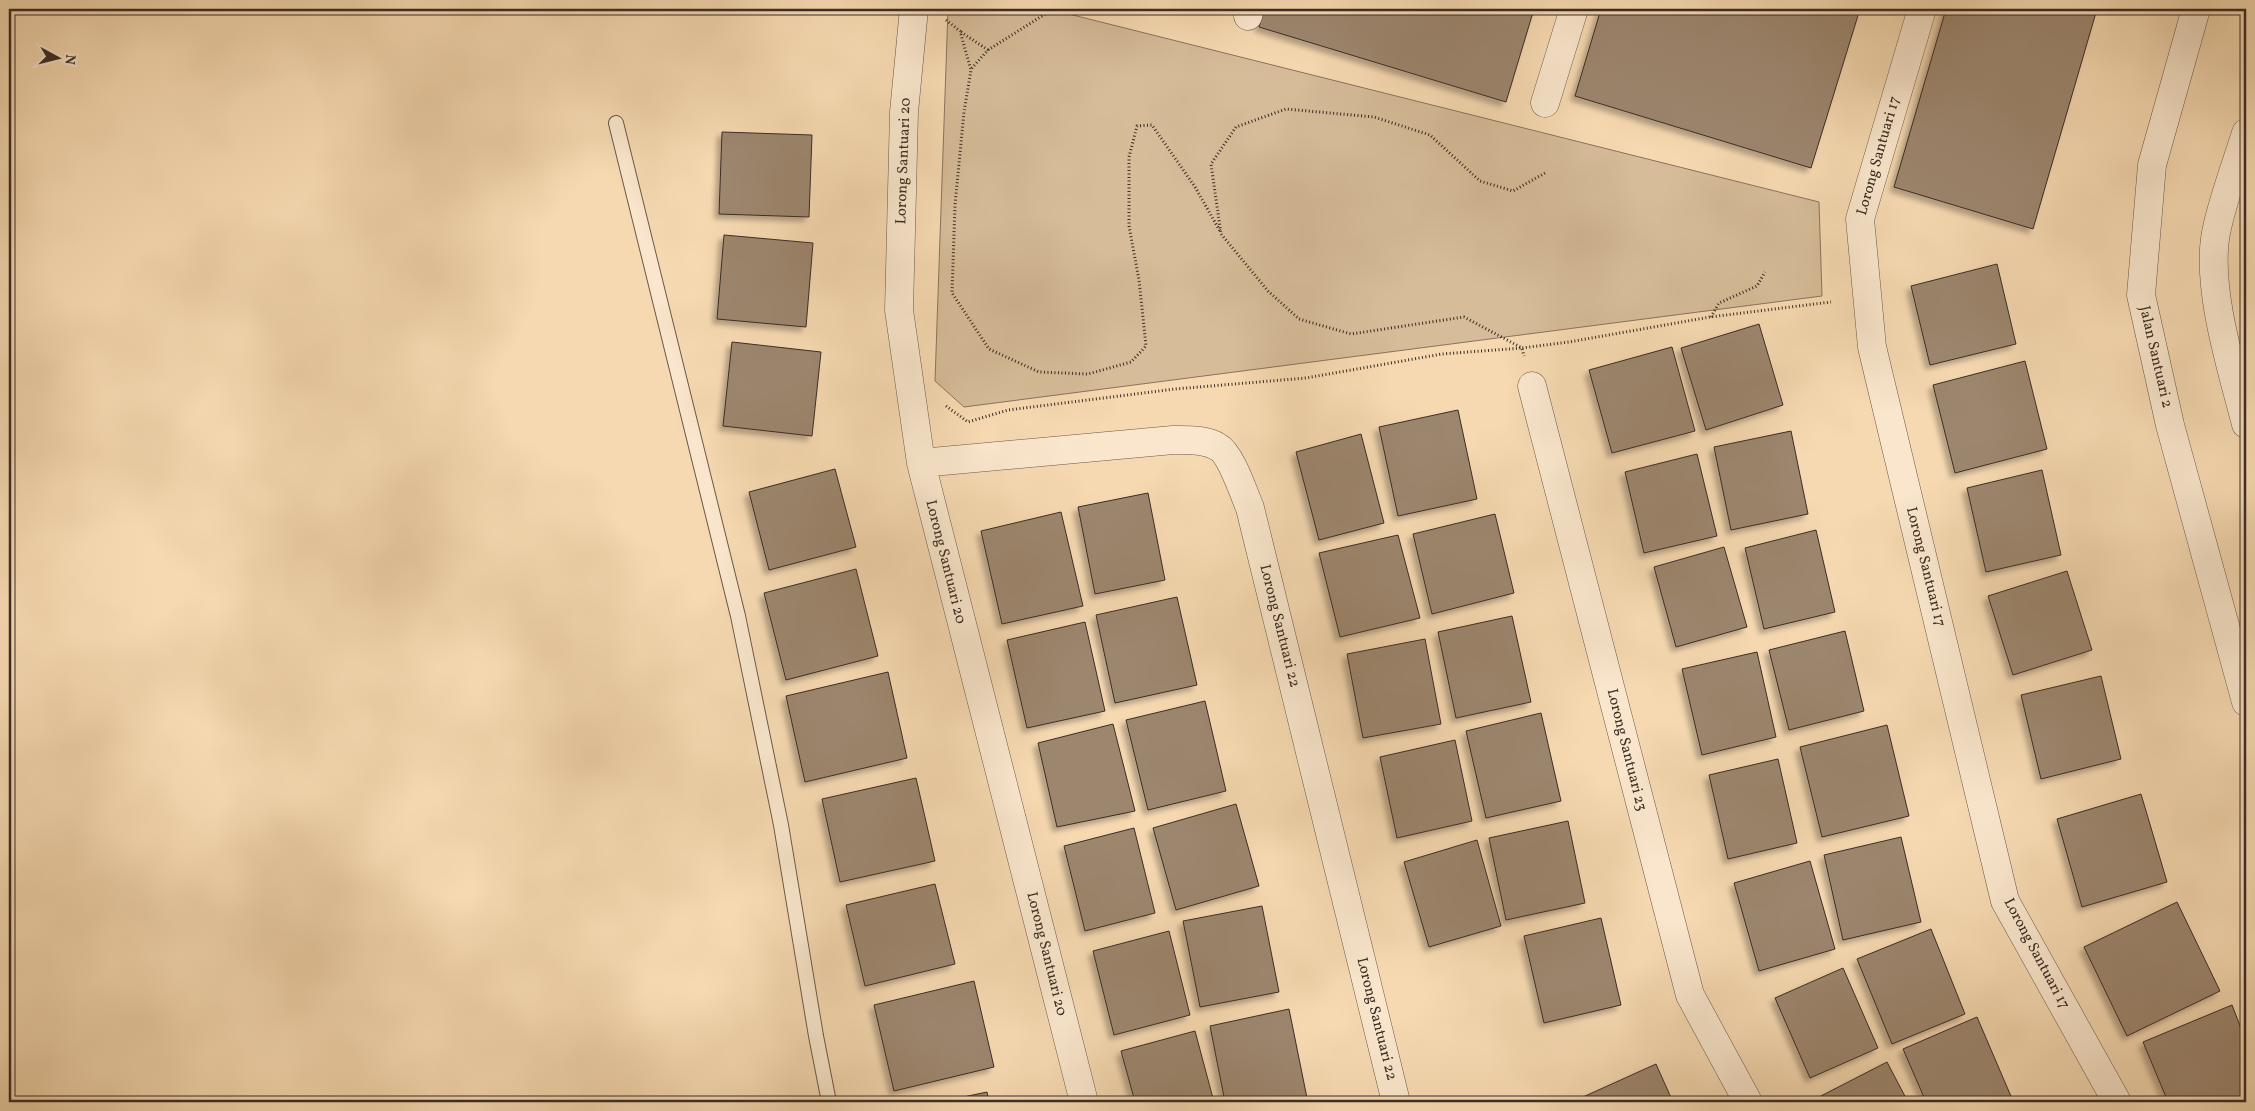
<svg xmlns="http://www.w3.org/2000/svg" width="2255" height="1111" font-family="Vollkorn,serif">
  <style>
    .green { fill: #d6bc99; stroke: #88745f }
    .building { fill: #9c866e; stroke: #3b2d25; filter: url(#shadow) }
    .lines { fill: none; stroke-linecap: round; stroke-linejoin: round }
    .service-casing { stroke: #6a5848; stroke-width: 16 }
    .minor-casing { stroke: #6a5848; stroke-width: 29 }
    .path { stroke: #3b2d25; stroke-width: 3; stroke-dasharray: 1 2.5; stroke-linecap: butt }
    .service { stroke: #f9e6cc; stroke-width: 14 }
    .minor { stroke: #f9e6cc; stroke-width: 28 }
    .labels { text-anchor: middle; dominant-baseline: central; stroke-width: 5; stroke-linejoin: round; paint-order: stroke }
    .street-label { font-size: 15px; fill: #3b2d25; stroke: #f9e6cc }
  </style>
  <defs>
    <filter id="shadow"><feDropShadow dx="-4.5" dy="4.5" stdDeviation="2.5" flood-color="#0004"/></filter>
  </defs>
  <rect width="100%" height="100%" fill="#f6d9b1"/>
  <filter id="stains"><feTurbulence type="fractalNoise" baseFrequency=".004" numOctaves="4"/><feColorMatrix values="0 0 0 0 .2 0 0 0 0 .09 0 0 0 0 .02 0 0 0 .5 -.17"/></filter>
  <radialGradient id="worn" r=".72"><stop offset=".6" stop-color="#630" stop-opacity="0"/><stop offset="1" stop-color="#630" stop-opacity=".3"/></radialGradient>
  <path class="green" d="M 948,9 L 1049,9 L 1819,202 L 1822,296 L 964,407 L 935,381 Z"/>
  <path class="building" d="M 1264,9 L 1534,9 L 1506,102 L 1259,27 Z
    M 1601,9 L 1860,9 L 1811,168 L 1575,96 Z
    M 1946,9 L 2097,9 L 2033,229 L 1894,187 Z
    M 722,132 L 812,135 L 809,217 L 719,214 Z
    M 724,235 L 813,243 L 806,327 L 717,319 Z
    M 1997,264 L 2016,344 L 1930,365 L 1911,286 Z
    M 1759,324 L 1783,405 L 1706,430 L 1681,348 Z
    M 732,342 L 821,352 L 812,436 L 723,426 Z
    M 1672,347 L 1695,431 L 1612,453 L 1589,370 Z
    M 2025,361 L 2047,449 L 1955,473 L 1933,385 Z
    M 1458,410 L 1477,499 L 1398,516 L 1379,427 Z
    M 1791,431 L 1808,514 L 1731,530 L 1714,447 Z
    M 1361,434 L 1384,523 L 1319,540 L 1296,452 Z
    M 1697,454 L 1717,536 L 1644,553 L 1625,472 Z
    M 835,469 L 856,547 L 769,570 L 749,492 Z
    M 2042,470 L 2061,555 L 1986,572 L 1967,488 Z
    M 1148,493 L 1165,580 L 1095,594 L 1078,507 Z
    M 1061,512 L 1083,606 L 1002,624 L 981,531 Z
    M 1495,514 L 1514,593 L 1432,614 L 1413,534 Z
    M 1816,530 L 1835,612 L 1764,629 L 1745,548 Z
    M 1398,535 L 1420,618 L 1340,637 L 1319,553 Z
    M 1724,547 L 1747,627 L 1676,647 L 1654,567 Z
    M 856,569 L 878,656 L 786,680 L 764,593 Z
    M 2067,571 L 2092,650 L 2013,675 L 1988,596 Z
    M 1177,597 L 1197,685 L 1115,703 L 1096,615 Z
    M 1512,616 L 1531,702 L 1456,718 L 1438,632 Z
    M 1085,622 L 1105,711 L 1027,728 L 1007,640 Z
    M 1845,631 L 1864,711 L 1789,730 L 1769,650 Z
    M 1425,639 L 1441,724 L 1363,738 L 1347,654 Z
    M 1757,652 L 1776,737 L 1702,755 L 1682,669 Z
    M 888,672 L 907,758 L 805,782 L 786,696 Z
    M 2101,676 L 2121,759 L 2041,779 L 2021,695 Z
    M 1205,701 L 1226,791 L 1148,810 L 1126,720 Z
    M 1541,713 L 1561,801 L 1486,818 L 1466,731 Z
    M 1113,724 L 1135,811 L 1057,827 L 1038,743 Z
    M 1887,725 L 1909,816 L 1822,837 L 1800,747 Z
    M 1455,740 L 1472,821 L 1397,838 L 1380,757 Z
    M 1778,759 L 1797,843 L 1728,859 L 1709,775 Z
    M 916,778 L 935,861 L 840,882 L 822,799 Z
    M 2141,794 L 2167,882 L 2082,907 L 2057,819 Z
    M 1236,804 L 1259,886 L 1176,910 L 1153,828 Z
    M 1568,821 L 1585,903 L 1506,920 L 1489,838 Z
    M 1134,828 L 1155,913 L 1085,931 L 1064,846 Z
    M 1901,837 L 1921,922 L 1843,940 L 1824,855 Z
    M 1477,840 L 1501,926 L 1429,947 L 1404,862 Z
    M 1810,861 L 1835,949 L 1759,971 L 1734,883 Z
    M 935,884 L 955,964 L 865,986 L 846,905 Z
    M 2177,902 L 2220,991 L 2127,1036 L 2084,947 Z
    M 1262,906 L 1279,992 L 1200,1007 L 1183,921 Z
    M 1601,918 L 1621,1005 L 1544,1023 L 1524,936 Z
    M 1931,929 L 1965,1014 L 1892,1044 L 1857,959 Z
    M 1169,931 L 1190,1015 L 1114,1035 L 1093,951 Z
    M 1843,968 L 1878,1048 L 1810,1078 L 1775,998 Z
    M 974,981 L 994,1067 L 894,1091 L 874,1005 Z
    M 2232,1005 L 2246,1041 L 2246,1094 L 2227,1102 L 2168,1102 L 2143,1042 Z
    M 1289,1009 L 1307,1098 L 1285,1102 L 1225,1102 L 1210,1026 Z
    M 1977,1017 L 2013,1101 L 1926,1102 L 1903,1049 Z
    M 1195,1031 L 1214,1102 L 1135,1102 L 1121,1051 Z
    M 1887,1062 L 1908,1102 L 1822,1102 L 1819,1097 Z
    M 1656,1064 L 1673,1102 L 1572,1102 Z
    M 987,1092 L 989,1102 L 940,1102 Z"/>
  <g class="lines">
    <g class="service-casing">
      <path id="service" d="M 616,123 L 738,616 L 781,825 L 816,1036 L 829,1102"/>
    </g>
    <g class="minor-casing">
      <path id="minor" d="M 914,9 L 904,112 L 899,310 L 921,463 L 1084,1102
        M 1922,9 L 1860,219 L 1872,347 L 2005,901 L 2117,1102
        M 2196,9 L 2152,165 L 2141,295 L 2170,425 L 2246,702
        M 1248,16 L 1250,9
        M 1545,103 L 1574,9
        M 2246,133 C 2236,165 2224,196 2217,228 C 2204,283 2232,370 2246,424
        M 1532,386 L 1690,995 L 1748,1102
        M 921,463 L 1173,440 C 1187,440 1205,439 1218,447 C 1231,454 1244,494 1250,508 L 1396,1102"/>
    </g>
    <path class="path" d="M 946,20 L 960,31 L 971,70 L 964,112 L 955,205 L 952,293 L 989,349 L 1039,372 L 1088,374 L 1131,362 L 1146,346 L 1139,280 L 1129,226 L 1129,157 L 1137,126 L 1152,125 L 1195,187 L 1220,231
      M 961,32 L 988,50 L 971,69
      M 988,50 L 1053,9
      M 1545,173 L 1513,191 L 1480,181 L 1430,135 L 1374,117 L 1286,109 L 1236,127 L 1211,164 L 1221,234 L 1268,291 L 1299,319 L 1351,334 L 1464,317 L 1522,348 L 1569,342 L 1710,317 L 1831,302
      M 1711,317 L 1719,303 L 1757,286 L 1765,272
      M 946,406 L 968,422 L 1008,410 L 1175,389 L 1306,378 L 1442,354 L 1522,348 L 1524,356"/>
    <use href="#service" class="service"/>
    <use href="#minor" class="minor"/>
  </g>
  <g class="labels">
    <g class="street-label">
      <text transform="translate(1879 156) rotate(-74)">Lorong Santuari 17</text>
      <text transform="translate(904 161) rotate(-88)">Lorong Santuari 20</text>
      <text transform="translate(2155 357) rotate(77)">Jalan Santuari 2</text>
      <text transform="translate(945 562) rotate(76)">Lorong Santuari 20</text>
      <text transform="translate(1925 567) rotate(76)">Lorong Santuari 17</text>
      <text transform="translate(1279 626) rotate(76)">Lorong Santuari 22</text>
      <text transform="translate(1626 750) rotate(76)">Lorong Santuari 23</text>
      <text transform="translate(1046 954) rotate(76)">Lorong Santuari 20</text>
      <text transform="translate(2036 954) rotate(62)">Lorong Santuari 17</text>
      <text transform="translate(1376 1019) rotate(76)">Lorong Santuari 22</text>
    </g>
  </g>
  <rect width="2255" height="1111" fill="none" stroke="#f6d9b1" stroke-width="30"/>
  <rect x="10" y="10" width="2235" height="1091" fill="none" stroke="#3b2d25" stroke-width="2.5"/>
  <rect x="15" y="15" width="2225" height="1081" fill="none" stroke="#3b2d25"/>
  <g transform="translate(58 58) rotate(97)" stroke="#f9e6cc" stroke-width="4" paint-order="stroke">
  <path d="M0-4L9 19L0 12L-9 19Z" fill="#3b2d25"/>
  <text y="-8" font-size="14" font-weight="bold" text-anchor="middle" fill="#3b2d25">N</text>
  </g>
  <rect width="100%" height="100%" filter="url(#stains)"/>
  <rect width="100%" height="100%" fill="url(#worn)"/>
</svg>
